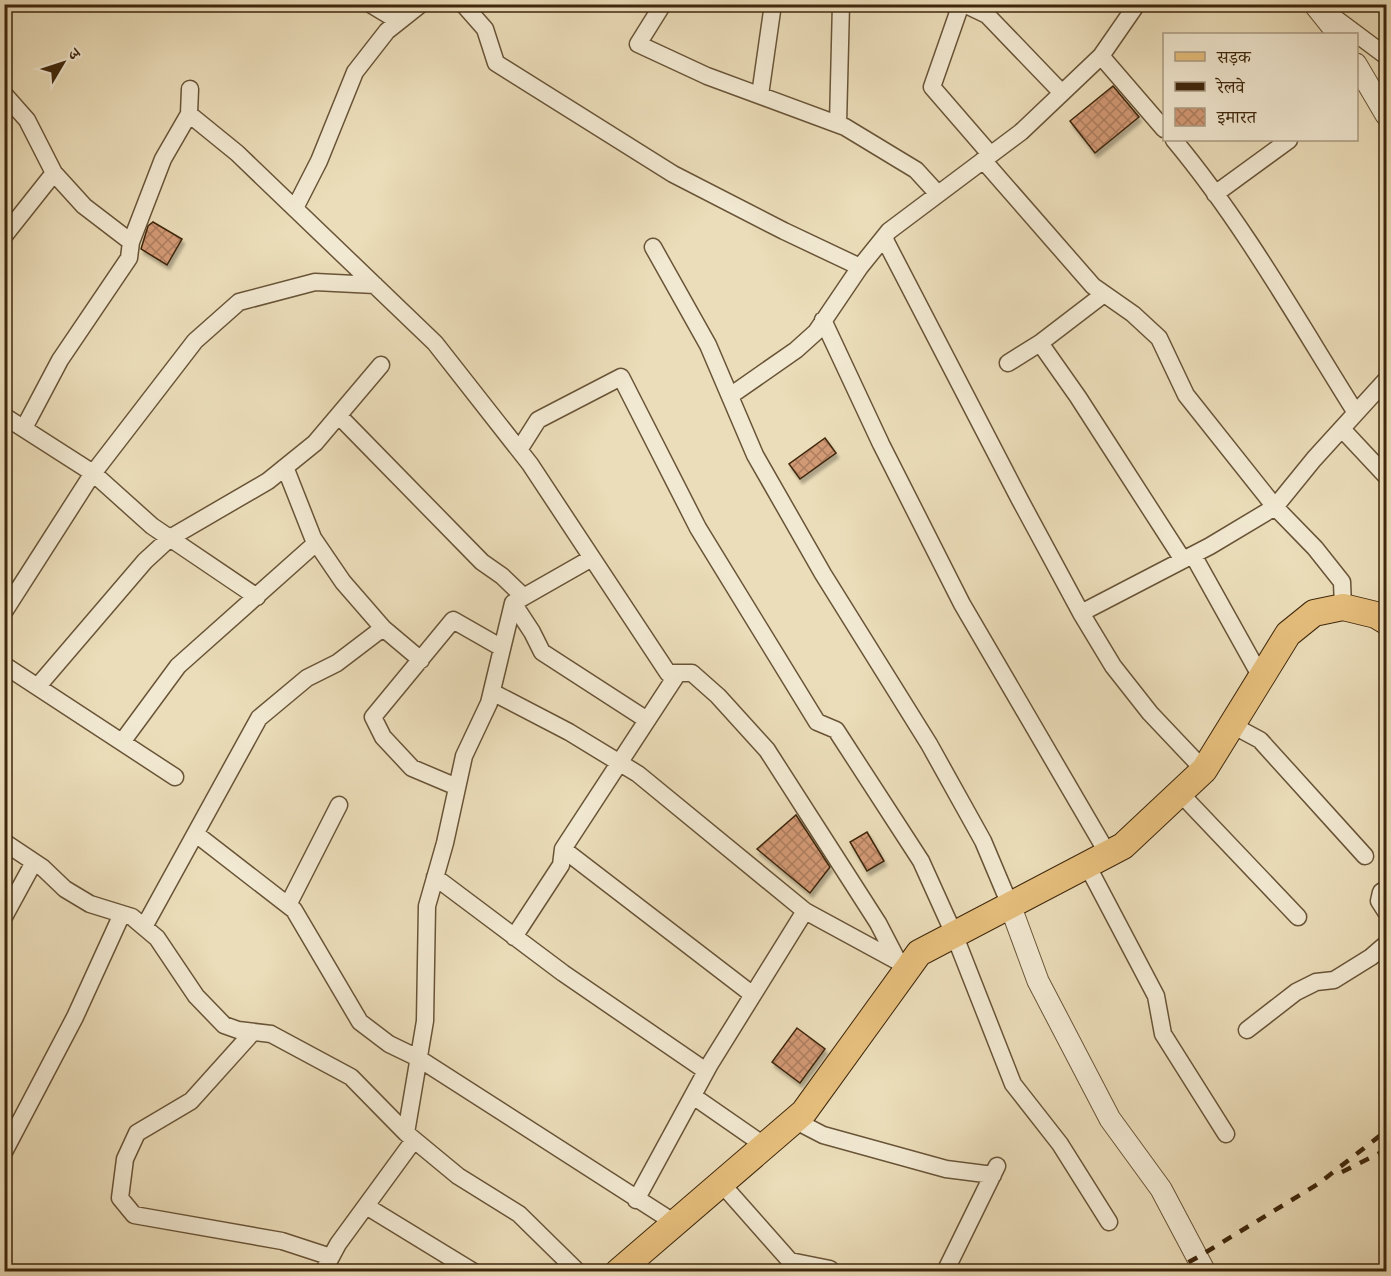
<svg xmlns="http://www.w3.org/2000/svg" width="1391" height="1276" font-family="'IM FELL English','Noto Serif Devanagari',serif">
  <style>
    .building { fill: url(#building-cross-hatch); stroke: #3e270c; stroke-width: 1.5; filter: url(#shadow) }
    .lines { fill: none; stroke-linecap: round; stroke-linejoin: round }
    .minor-casing { stroke: #695437; stroke-width: 19 }
    .tertiary-casing { stroke: #695437; stroke-width: 23 }
    .primary-casing { stroke: #3e270c; stroke-width: 28 }
    .minor { stroke: #f2e9d2; stroke-width: 16 }
    .tertiary { stroke: #f2e9d2; stroke-width: 21 }
    .primary { stroke: #e6be7c; stroke-width: 26 }
    .rail { stroke: #3e270c; stroke-width: 4.5; stroke-dasharray: 10 10; stroke-linecap: butt }
  </style>
  <defs>
    <pattern id="building-cross-hatch" width="8" height="8" patternUnits="userSpaceOnUse" patternTransform="scale(1.5)"><rect width="8" height="8" fill="#d29975"/><path d="M0 0l8 8M0 8l8-8" fill="none" stroke="#ac7d5e"/></pattern>
    <filter id="shadow"><feDropShadow dx="2.5" dy="4.5" stdDeviation="1.5" flood-color="#0004"/></filter>
  </defs>
  <rect width="100%" height="100%" fill="#ebddb9"/>
  <filter id="stains"><feTurbulence type="fractalNoise" baseFrequency=".00333" numOctaves="4"/><feColorMatrix values="0 0 0 0 .2 0 0 0 0 .09 0 0 0 0 .02 0 0 0 .5 -.17"/></filter>
  <radialGradient id="worn" r=".72"><stop offset=".6" stop-color="#630" stop-opacity="0"/><stop offset="1" stop-color="#630" stop-opacity=".3"/></radialGradient>
  <path class="building" d="M 1113,86 L 1139,117 L 1095,153 L 1070,121 Z
    M 153,222 L 182,239 L 167,265 L 141,249 L 148,226 Z
    M 825,438 L 836,453 L 800,479 L 789,464 Z
    M 796,815 L 830,867 L 810,893 L 757,849 Z
    M 867,832 L 884,861 L 867,871 L 850,842 Z
    M 797,1028 L 825,1049 L 800,1083 L 772,1062 Z"/>
  <g class="lines">
    <g class="minor-casing">
      <path id="minor" d="M 370,4 L 398,21
        M 463,4 L 485,29 L 496,63 L 673,174 L 784,231 L 860,267
        M 663,4 L 638,44 L 707,76 L 845,127 L 916,170 L 938,194
        M 961,4 L 932,87 L 990,154
        M 964,4 L 987,15 L 1062,93
        M 1327,12 L 1386,56
        M 1101,56 L 1164,129
        M 190,89 L 189,114 L 237,153 L 435,343 L 530,464 L 668,673 L 692,673 L 718,696 L 767,750 L 878,923 L 904,973
        M 4,94 L 27,120 L 54,173 L 84,206 L 131,242 L 163,159 L 189,114
        M 760,95 L 773,4
        M 838,124 L 841,4
        M 1174,140 C 1244,224 1298,321 1356,413
        M 983,160 L 1093,286 L 1133,314 L 1159,338 L 1186,395 L 1275,507 L 1315,548 L 1342,582 L 1343,607
        M 1215,194 L 1289,140
        M 295,208 L 319,161 L 355,72 L 387,31 L 421,4
        M 4,236 L 54,173
        M 884,238 L 1020,500 L 1081,613 L 1113,666 L 1150,713 L 1204,770
        M 653,247 L 708,345 L 755,455 L 823,574 L 929,744 L 983,841 L 1010,905
        M 823,320 L 881,444 L 962,604 L 1108,854
        M 1040,343 L 1078,397 L 1183,560
        M 1008,363 L 1040,343 L 1104,294
        M 730,396 L 796,350 L 816,332 L 860,267 L 889,231 L 1021,132 L 1101,56 L 1137,4
        M 4,416 L 93,473 L 152,526 L 257,597
        M 339,416 L 482,562 L 502,576 L 524,597
        M 24,428 L 60,360 L 129,258 L 131,242
        M 1342,429 L 1386,476
        M 519,450 L 538,420 L 621,377 L 698,528 L 817,722 L 836,730 L 921,861 L 954,934 L 1013,1084 L 1060,1144 L 1109,1222
        M 285,467 L 313,538 L 343,582 L 383,628 L 421,660
        M 1193,555 L 1261,677
        M 513,603 L 532,632 L 542,652 L 647,720
        M 4,612 L 91,476 L 195,341 L 239,302 L 315,282 L 375,285
        M 1081,613 L 1210,546 L 1275,507 L 1314,459 L 1386,380
        M 4,665 L 175,777
        M 38,686 L 145,561 L 170,538 L 268,481 L 315,443 L 381,365
        M 492,692 L 569,732 L 638,774 L 805,911 L 897,961
        M 1232,725 L 1260,740 L 1365,856
        M 122,742 L 178,666 L 316,543
        M 457,787 L 412,768 L 383,737 L 373,717 L 453,620 L 502,648
        M 1180,793 L 1298,917
        M 196,834 L 294,910 L 360,1022 L 389,1044 L 418,1058 L 675,1223
        M 4,842 L 43,868 L 65,889 L 90,904 L 132,917 L 157,938 L 196,996 L 224,1025 L 238,1030 L 271,1034 L 351,1077 L 406,1133
        M 563,849 L 753,995
        M 1087,865 L 1156,996 L 1163,1034 L 1226,1134
        M 435,877 L 563,973 L 706,1071
        M 1386,889 L 1381,892 L 1379,901 L 1386,912
        M 288,905 L 339,805
        M 4,917 L 34,862
        M 144,927 L 259,718 L 307,678 L 337,663 L 383,628
        M 514,937 L 561,865 L 563,849 L 678,673
        M 1247,1030 L 1296,992 L 1316,982 L 1334,980 L 1371,957 L 1386,944
        M 253,1032 L 191,1101 L 137,1133 L 125,1159 L 120,1198 L 134,1215 L 282,1241 L 331,1257
        M 693,1096 L 765,1146
        M 794,1120 L 823,1135 L 946,1169 L 993,1175
        M 4,1152 L 75,1017 L 122,914
        M 721,1183 L 790,1261 L 830,1269 L 832,1272
        M 636,1200 L 710,1064 L 805,911
        M 366,1206 L 474,1272
        M 323,1272 L 338,1244 L 414,1140
        M 578,1272 L 519,1214 L 458,1176 L 406,1133 L 425,1021 L 427,906 L 445,843 L 464,756 L 489,703 L 513,603 L 592,558
        M 945,1272 L 997,1166"/>
    </g>
    <g class="tertiary-casing">
      <path id="tertiary" d="M 1314,4 L 1338,34
        M 1356,64 L 1386,115
        M 1010,905 L 1038,981 L 1110,1119 L 1161,1189 L 1205,1272"/>
    </g>
    <g class="primary-casing">
      <path id="primary" d="M 618,1272 L 804,1112 L 919,953 L 1123,846 L 1204,770 L 1288,634 L 1314,613 L 1343,607 L 1376,615 L 1386,621"/>
    </g>
    <use href="#minor" class="minor"/>
    <use href="#tertiary" class="tertiary"/>
    <use href="#primary" class="primary"/>
    <path class="rail" d="M 1342,1172 L 1386,1150
      M 1171,1272 L 1198,1257 L 1318,1184 L 1386,1131"/>
  </g>
  <rect width="1391" height="1276" fill="none" stroke="#ebddb9" stroke-width="24"/>
  <rect x="6" y="6" width="1379" height="1264" fill="none" stroke="#3e270c" stroke-width="3"/>
  <rect x="12" y="12" width="1367" height="1252" fill="none" stroke="#3e270c" stroke-width="1.5"/>
  <rect x="1163" y="33" width="195" height="108" fill="#f2e9d2" stroke="#aa9b83" stroke-width="1.5"/>
  <rect x="1175" y="52" width="30" height="9" fill="#e6be7c" stroke="#aa9b83" stroke-width="1.5"/>
  <text x="1217" y="63" font-size="18" fill="#3e270c">सड़क</text>
  <rect x="1175" y="82" width="30" height="9" fill="#3e270c" stroke="#aa9b83" stroke-width="1.5"/>
  <text x="1217" y="93" font-size="18" fill="#3e270c">रेलवे</text>
  <rect x="1175" y="108" width="30" height="18" fill="url(#building-cross-hatch)" stroke="#aa9b83" stroke-width="1.5"/>
  <text x="1217" y="123" font-size="18" fill="#3e270c">इमारत</text>
  <g transform="translate(63 63) rotate(51)" stroke="#f2e9d2" stroke-width="4.5" paint-order="stroke">
  <path d="M0-4.5L10 22L0 15L-10 22Z" fill="#3e270c"/>
  <text y="-9" font-size="16" font-weight="bold" text-anchor="middle" fill="#3e270c">उ</text>
  </g>
  <rect width="100%" height="100%" filter="url(#stains)"/>
  <rect width="100%" height="100%" fill="url(#worn)"/>
</svg>
